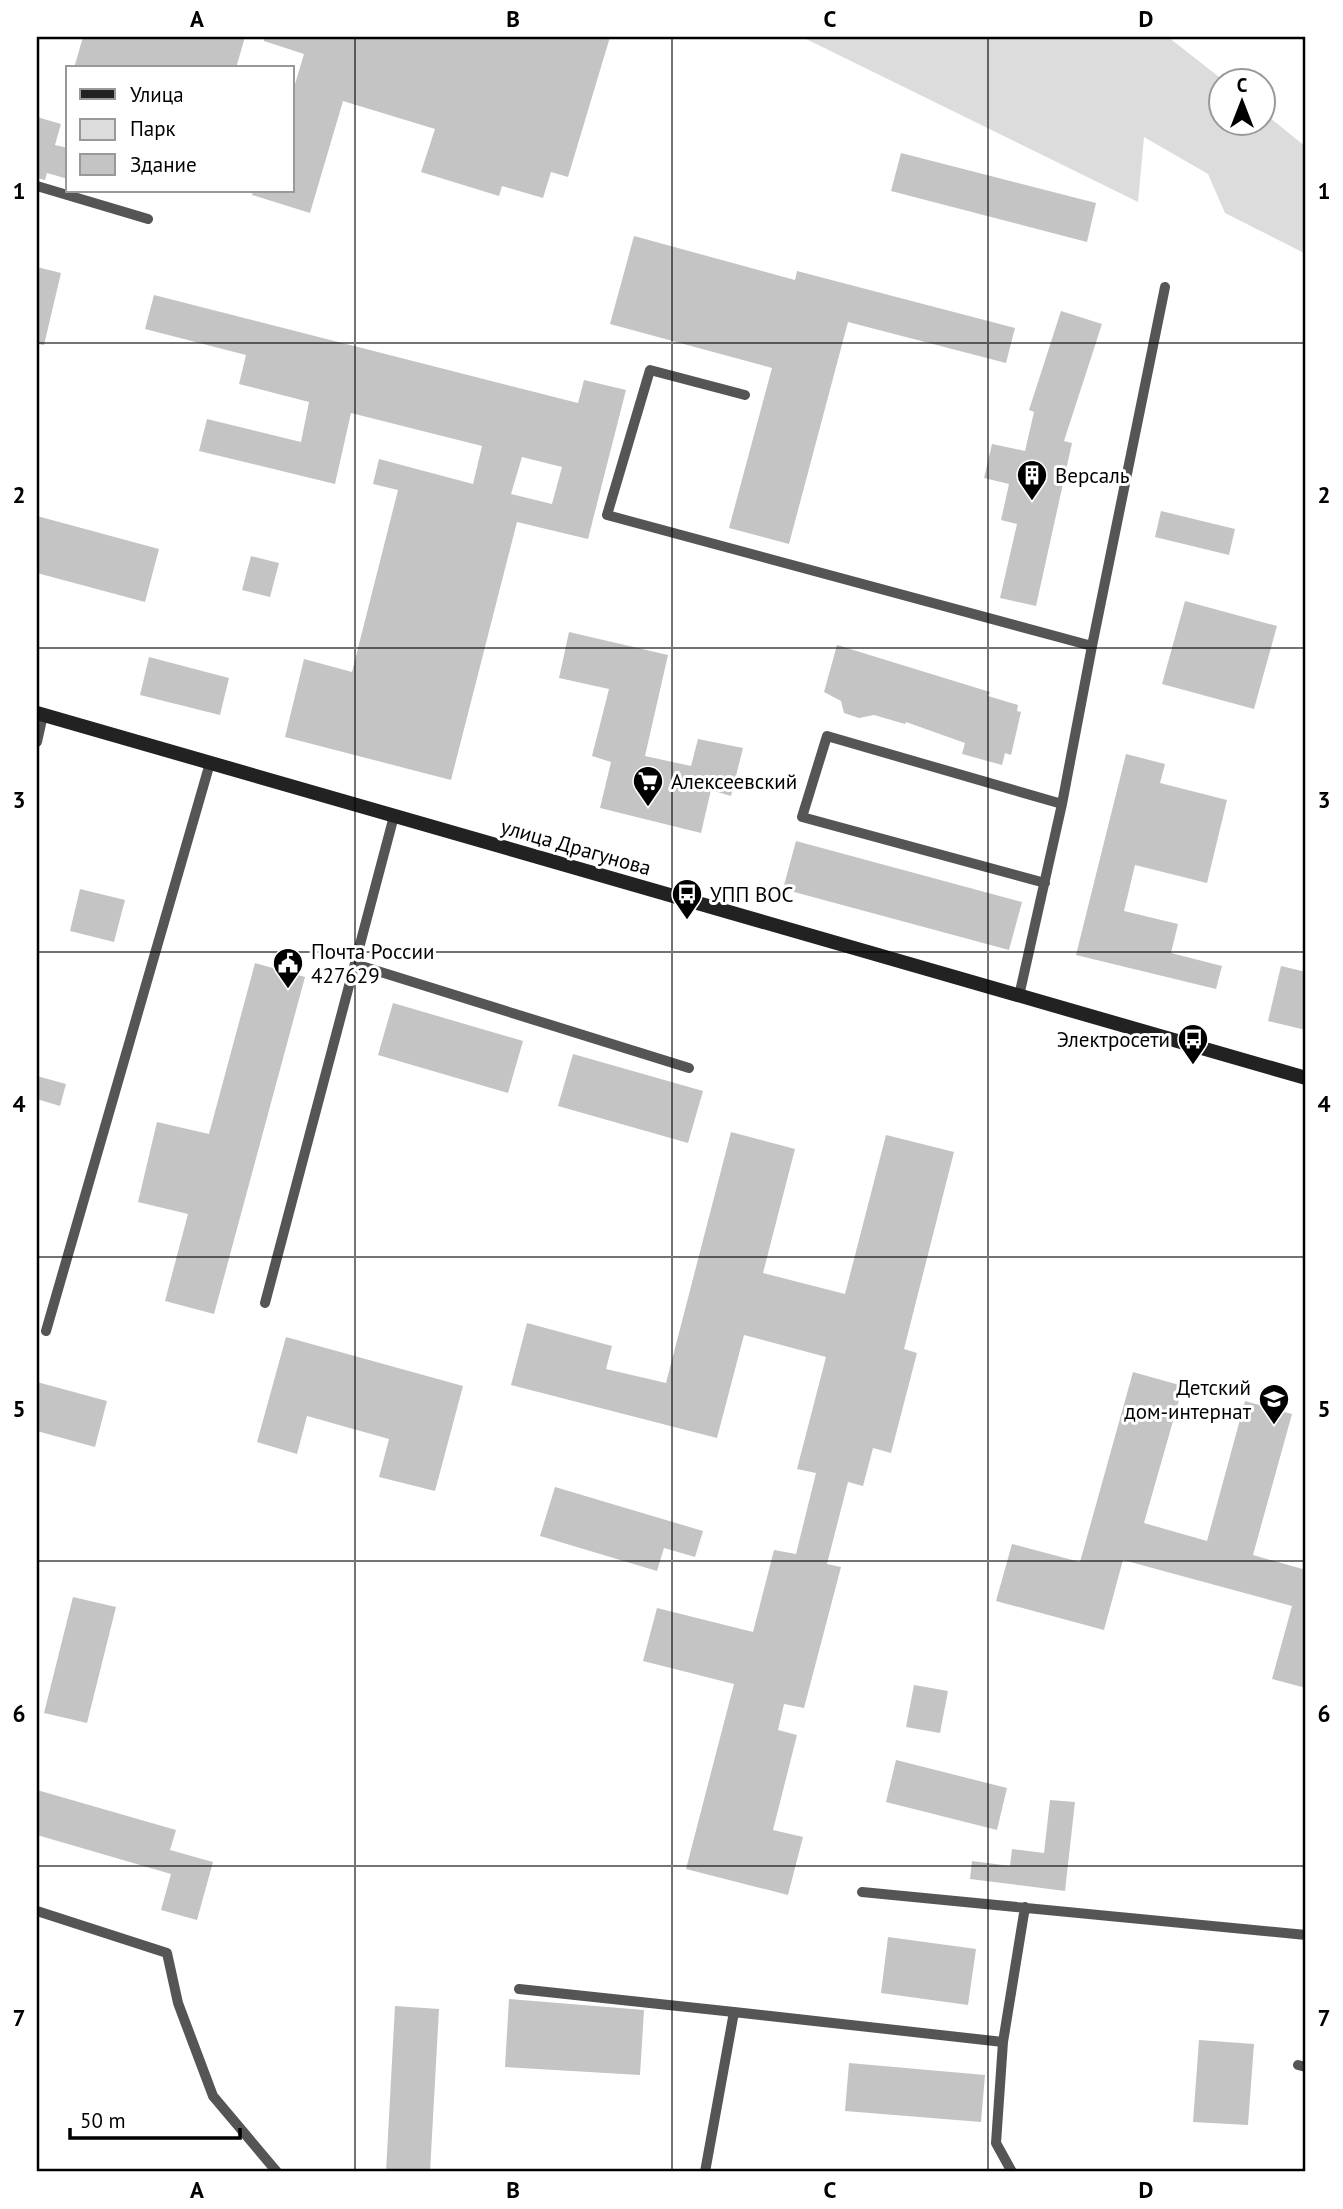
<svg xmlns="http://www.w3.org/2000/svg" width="1343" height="2209" font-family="'PT Sans',sans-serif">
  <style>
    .green { fill: #dcdcdc }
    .building { fill: #c4c4c4; fill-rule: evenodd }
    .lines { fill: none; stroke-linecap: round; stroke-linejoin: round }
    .lane { stroke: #555; stroke-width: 10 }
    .secondary { stroke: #222; stroke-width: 14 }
    .grid { fill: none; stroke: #000; stroke-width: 2; stroke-opacity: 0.55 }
    .labels { text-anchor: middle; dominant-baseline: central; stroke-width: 6; stroke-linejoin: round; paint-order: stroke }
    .poi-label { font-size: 21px; fill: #000; stroke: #fff; text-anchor: start }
    .street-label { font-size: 21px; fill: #000; stroke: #fff }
    .neatline { fill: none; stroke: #000; stroke-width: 2.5 }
    .grid-label { font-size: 23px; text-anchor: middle; font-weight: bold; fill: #000 }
  </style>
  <rect width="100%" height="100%" fill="#fff"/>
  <path class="green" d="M 802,37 L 1168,37 L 1223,80 L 1220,80 L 1220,122 L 1262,122 L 1263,112 L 1306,147 L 1306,254 L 1225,213 L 1208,174 L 1144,137 L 1138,202 Z"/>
  <path class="building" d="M 83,37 L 245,37 L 236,68 L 74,68 Z
    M 264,37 L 610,37 L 568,177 L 551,172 L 543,198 L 502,186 L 499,196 L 421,172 L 435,129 L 343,101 L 310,213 L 252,195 L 253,191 L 292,191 L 292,94 L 304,54 L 264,41 Z
    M 37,117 L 61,124 L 55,145 L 68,148 L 68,179 L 47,173 L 45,180 L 37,178 Z
    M 901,153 L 1096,203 L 1087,242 L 891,191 Z
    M 634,236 L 795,280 L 797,271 L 1015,328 L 1006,363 L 848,322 L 789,544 L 729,528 L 772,368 L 610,324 Z
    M 37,267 L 61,273 L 44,345 L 37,344 Z
    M 154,295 L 578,403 L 584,380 L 626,390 L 588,539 L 517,522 L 451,780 L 285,737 L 304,659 L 352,672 L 398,490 L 373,484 L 379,459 L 473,484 L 482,446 L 351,413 L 335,484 L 199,451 L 207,419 L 301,442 L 309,402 L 239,384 L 246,355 L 145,329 ZM 522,457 L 562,467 L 552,504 L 511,494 Z
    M 1061,311 L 1102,324 L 1064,441 L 1072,443 L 1036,606 L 1000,598 L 1017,524 L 1001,520 L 1009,484 L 984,478 L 992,444 L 1025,451 L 1034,412 L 1029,410 Z
    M 1161,511 L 1235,529 L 1229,555 L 1155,537 Z
    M 37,516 L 159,549 L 145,602 L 37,573 Z
    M 251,556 L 279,563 L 270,597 L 242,590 Z
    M 1185,601 L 1277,626 L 1254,709 L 1162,684 Z
    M 569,632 L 668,655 L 645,756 L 691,766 L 698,739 L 743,748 L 731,796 L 711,790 L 701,833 L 600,808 L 611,762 L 592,756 L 609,689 L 559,678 Z
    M 837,645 L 990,692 L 988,696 L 1018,705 L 1017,711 L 1021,712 L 1011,755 L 1005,753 L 1002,765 L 962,754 L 965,743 L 906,722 L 905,724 L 874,715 L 859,718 L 844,713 L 841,701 L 824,692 Z
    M 149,657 L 229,678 L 220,715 L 140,695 Z
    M 1126,754 L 1165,764 L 1160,783 L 1227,800 L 1207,883 L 1135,865 L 1124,911 L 1178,924 L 1171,953 L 1222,966 L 1216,989 L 1076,955 Z
    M 796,841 L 1022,902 L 1009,950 L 783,889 Z
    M 80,889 L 125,900 L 114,942 L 70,931 Z
    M 255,963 L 305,977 L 214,1314 L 165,1301 L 188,1214 L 138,1202 L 157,1122 L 209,1134 Z
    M 1281,966 L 1306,972 L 1306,1030 L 1268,1021 Z
    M 393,1003 L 523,1041 L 508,1093 L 378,1055 Z
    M 573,1054 L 703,1091 L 688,1143 L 558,1106 Z
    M 37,1076 L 66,1084 L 60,1106 L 37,1099 Z
    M 731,1132 L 795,1149 L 763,1273 L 845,1294 L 886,1135 L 954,1152 L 904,1349 L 917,1353 L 891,1453 L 873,1448 L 863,1486 L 848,1482 L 827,1564 L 841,1567 L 804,1708 L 784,1704 L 778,1730 L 797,1735 L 773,1830 L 803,1837 L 788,1895 L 686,1869 L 734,1684 L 643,1661 L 657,1608 L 753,1632 L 774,1550 L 796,1554 L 816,1473 L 797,1469 L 826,1357 L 744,1335 L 717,1438 L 511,1385 L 527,1323 L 612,1346 L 606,1369 L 666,1383 Z
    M 286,1337 L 463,1386 L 435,1491 L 379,1477 L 389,1439 L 307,1416 L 297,1454 L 257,1442 Z
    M 1133,1372 L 1183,1386 L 1144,1523 L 1207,1541 L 1245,1401 L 1292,1414 L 1253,1555 L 1306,1570 L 1306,1688 L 1272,1679 L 1292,1606 L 1123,1560 L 1104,1630 L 996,1601 L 1012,1544 L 1080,1562 Z
    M 37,1382 L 107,1401 L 95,1447 L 37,1431 Z
    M 555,1487 L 703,1531 L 695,1557 L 664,1548 L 657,1571 L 540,1536 Z
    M 73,1597 L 116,1607 L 87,1723 L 44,1713 Z
    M 914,1685 L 948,1691 L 940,1733 L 906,1727 Z
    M 896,1760 L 1007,1788 L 997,1830 L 886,1802 Z
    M 37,1790 L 176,1830 L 170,1850 L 213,1862 L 197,1920 L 161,1910 L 171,1874 L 37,1835 Z
    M 1050,1800 L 1075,1802 L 1065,1891 L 970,1879 L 972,1861 L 1010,1866 L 1012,1849 L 1044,1853 Z
    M 888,1937 L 976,1949 L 968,2005 L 881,1993 Z
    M 509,1999 L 644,2010 L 640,2075 L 505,2067 Z
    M 395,2006 L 439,2009 L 430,2172 L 386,2172 Z
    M 1199,2040 L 1254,2044 L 1248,2125 L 1193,2122 Z
    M 849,2063 L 985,2075 L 981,2122 L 845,2111 Z"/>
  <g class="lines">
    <path class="lane" d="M 37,186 L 148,219
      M 745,395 L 650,370 L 607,515 L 1092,646
      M 37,742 L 43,715
      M 1045,883 L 802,817 L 827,736 L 1062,804
      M 355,964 L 689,1068
      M 1019,996 L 1062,804 L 1092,646 L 1165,287
      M 265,1303 L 394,816
      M 46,1331 L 210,763
      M 862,1892 L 1306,1935
      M 37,1911 L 167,1953 L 178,2003 L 213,2096 L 277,2172
      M 519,1989 L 734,2012
      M 1003,2042 L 996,2143 L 1012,2172
      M 1298,2065 L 1306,2067
      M 705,2172 L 734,2012 L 1003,2042 L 1025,1907"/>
    <path class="secondary" d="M 37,713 L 1306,1078"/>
  </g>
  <path class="grid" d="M 355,37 L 355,2172M 672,37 L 672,2172M 988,37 L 988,2172M 37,343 L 1306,343M 37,648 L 1306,648M 37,952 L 1306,952M 37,1257 L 1306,1257M 37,1561 L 1306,1561M 37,1866 L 1306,1866"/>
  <defs>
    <g id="building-pin" transform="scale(1.575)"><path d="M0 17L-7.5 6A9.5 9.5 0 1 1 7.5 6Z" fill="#000" stroke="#fff"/><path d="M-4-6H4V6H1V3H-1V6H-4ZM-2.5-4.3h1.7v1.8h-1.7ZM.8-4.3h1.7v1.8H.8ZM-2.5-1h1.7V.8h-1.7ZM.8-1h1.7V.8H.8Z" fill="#fff"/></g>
    <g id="supermarket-pin" transform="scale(1.575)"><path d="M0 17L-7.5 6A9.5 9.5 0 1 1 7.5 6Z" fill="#000" stroke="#fff"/><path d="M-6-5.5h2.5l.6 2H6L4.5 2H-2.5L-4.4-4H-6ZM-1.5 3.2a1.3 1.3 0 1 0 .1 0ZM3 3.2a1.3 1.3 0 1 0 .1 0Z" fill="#fff"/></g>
    <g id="bus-pin" transform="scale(1.575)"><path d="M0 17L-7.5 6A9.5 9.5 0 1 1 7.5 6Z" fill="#000" stroke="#fff"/><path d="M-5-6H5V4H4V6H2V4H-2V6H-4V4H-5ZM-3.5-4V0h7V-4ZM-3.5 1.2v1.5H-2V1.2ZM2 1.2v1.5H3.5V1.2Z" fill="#fff"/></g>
    <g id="civic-pin" transform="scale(1.575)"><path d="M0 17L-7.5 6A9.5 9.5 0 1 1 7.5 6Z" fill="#000" stroke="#fff"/><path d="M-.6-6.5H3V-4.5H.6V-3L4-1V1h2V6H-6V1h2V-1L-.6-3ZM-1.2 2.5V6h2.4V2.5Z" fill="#fff"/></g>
    <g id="school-pin" transform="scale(1.575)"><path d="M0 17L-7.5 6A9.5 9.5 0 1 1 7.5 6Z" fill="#000" stroke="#fff"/><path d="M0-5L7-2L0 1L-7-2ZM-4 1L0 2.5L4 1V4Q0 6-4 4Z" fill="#fff"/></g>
  </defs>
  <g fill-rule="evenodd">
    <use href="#building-pin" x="1032" y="475"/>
    <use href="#supermarket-pin" x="648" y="781"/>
    <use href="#bus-pin" x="687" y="894"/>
    <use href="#civic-pin" x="288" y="963"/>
    <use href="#bus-pin" x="1193" y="1039"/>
    <use href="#school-pin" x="1274" y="1399"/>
  </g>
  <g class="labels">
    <g class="poi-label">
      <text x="1055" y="475">Версаль</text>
      <text x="671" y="781">Алексеевский</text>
      <text x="710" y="894">УПП ВОС</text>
      <text x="311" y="951">Почта России<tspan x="311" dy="24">427629</tspan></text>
      <text x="1170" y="1039" text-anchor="end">Электросети</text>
      <text x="1251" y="1387" text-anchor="end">Детский<tspan x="1251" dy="24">дом-интернат</tspan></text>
    </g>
    <g class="street-label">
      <text transform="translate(576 847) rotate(16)">улица Драгунова</text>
    </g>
  </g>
  <rect width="1343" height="2209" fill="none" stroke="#ffffff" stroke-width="77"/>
  <rect x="66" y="66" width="228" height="126" fill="#ffffff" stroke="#999999" stroke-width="2"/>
  <rect x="80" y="89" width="35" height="10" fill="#222222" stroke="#999999" stroke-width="2"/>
  <text x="130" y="102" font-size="21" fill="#000000">Улица</text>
  <rect x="80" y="119" width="35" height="21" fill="#dcdcdc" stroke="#999999" stroke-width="2"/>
  <text x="130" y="136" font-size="21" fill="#000000">Парк</text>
  <rect x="80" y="154" width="35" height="21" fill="#c4c4c4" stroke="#999999" stroke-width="2"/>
  <text x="130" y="172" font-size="21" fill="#000000">Здание</text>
  <g transform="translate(1242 102)"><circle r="33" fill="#ffffff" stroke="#999999" stroke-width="2"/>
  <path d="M0-5L12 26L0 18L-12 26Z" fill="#000000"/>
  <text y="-10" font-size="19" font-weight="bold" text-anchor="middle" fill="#000000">С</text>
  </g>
  <path d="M70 2128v10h170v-10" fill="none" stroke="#000000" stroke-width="3.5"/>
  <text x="80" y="2128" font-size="21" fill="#000000" stroke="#ffffff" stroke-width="5" paint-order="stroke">50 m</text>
  <rect x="38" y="38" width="1266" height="2132" class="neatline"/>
  <g class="grid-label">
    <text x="197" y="27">A</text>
    <text x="513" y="27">B</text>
    <text x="830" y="27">C</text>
    <text x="1146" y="27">D</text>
    <text x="19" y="199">1</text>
    <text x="1324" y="199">1</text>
    <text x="19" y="503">2</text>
    <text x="1324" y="503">2</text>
    <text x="19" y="808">3</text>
    <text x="1324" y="808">3</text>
    <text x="19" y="1112">4</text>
    <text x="1324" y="1112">4</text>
    <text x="19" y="1417">5</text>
    <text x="1324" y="1417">5</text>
    <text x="19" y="1722">6</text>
    <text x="1324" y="1722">6</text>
    <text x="19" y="2026">7</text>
    <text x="1324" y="2026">7</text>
    <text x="197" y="2198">A</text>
    <text x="513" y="2198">B</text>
    <text x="830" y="2198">C</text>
    <text x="1146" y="2198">D</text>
  </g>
</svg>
